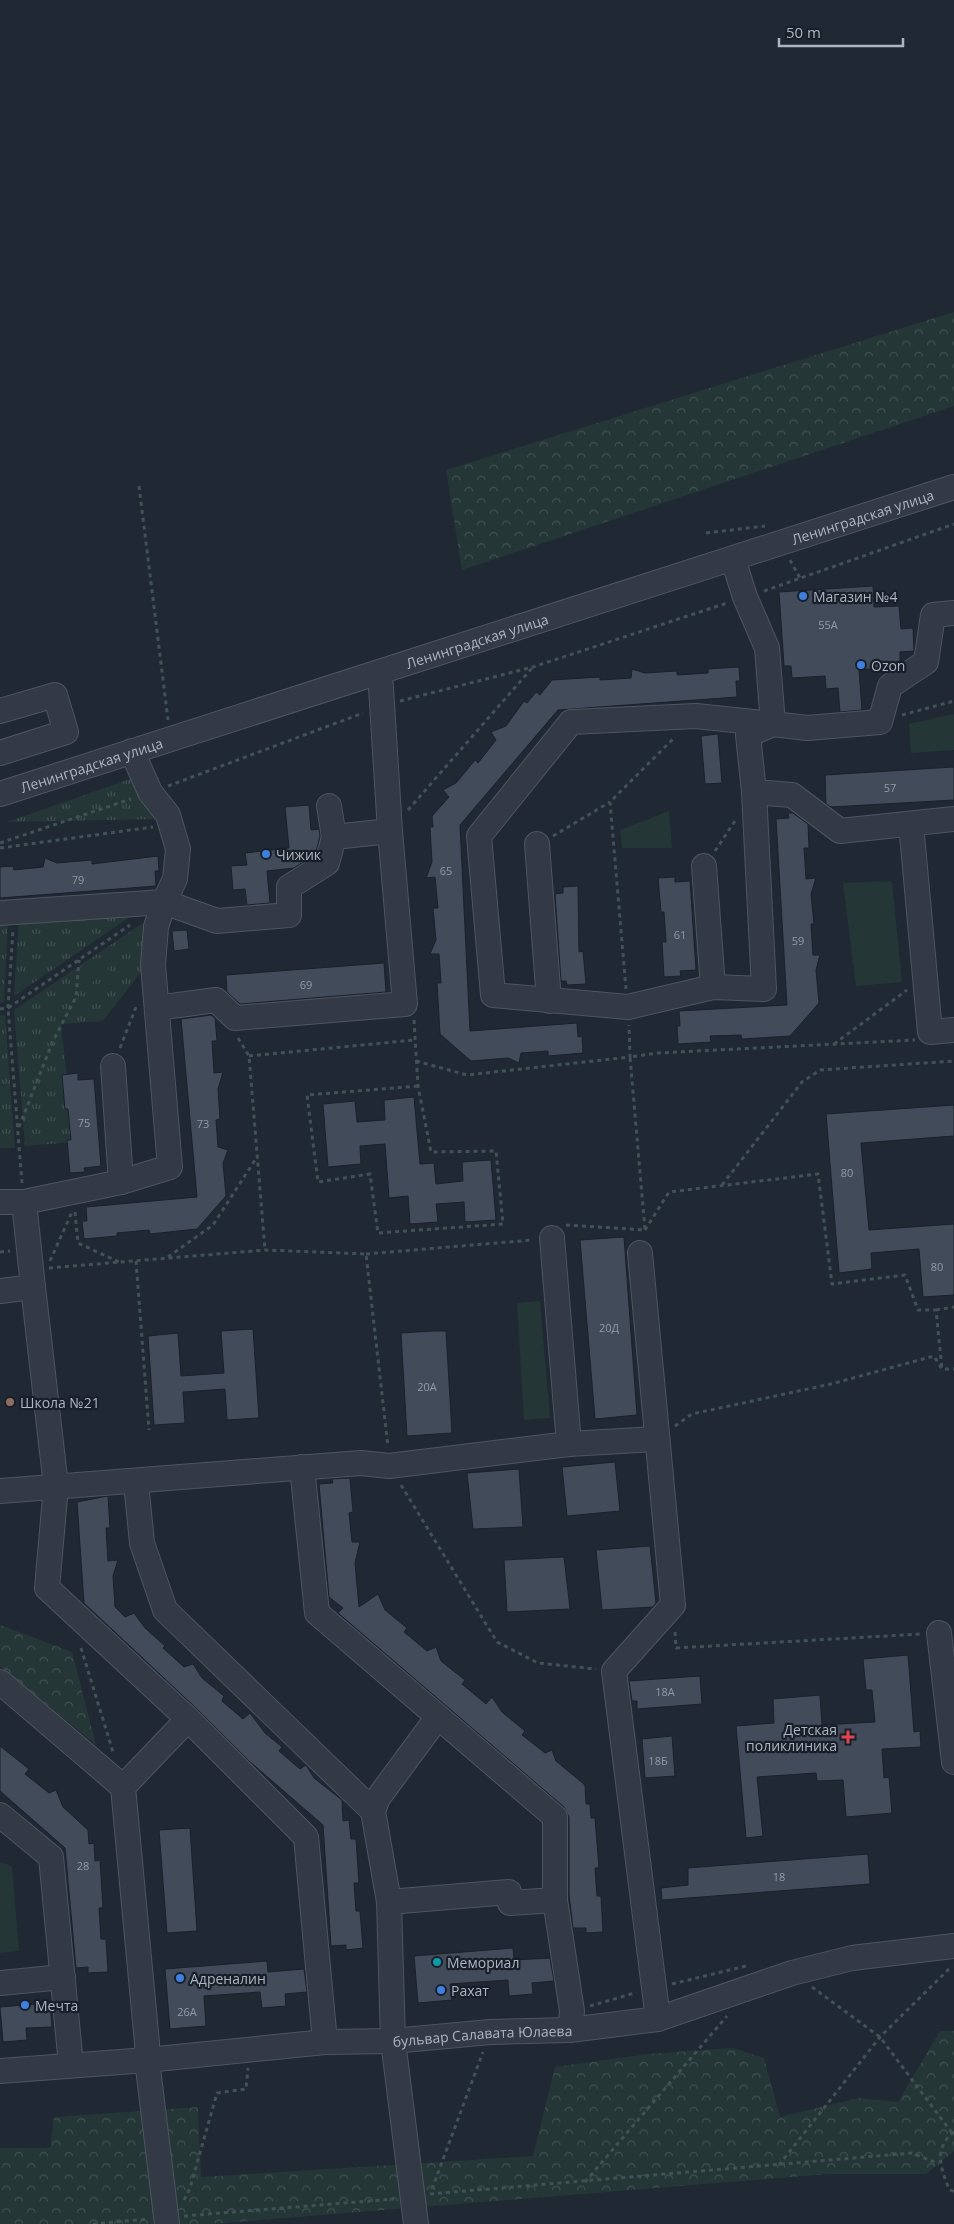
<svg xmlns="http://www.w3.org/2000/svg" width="954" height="2224" font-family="'Open Sans',sans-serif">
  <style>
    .grass { fill: url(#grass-tufts) }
    .forest { fill: url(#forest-crowns) }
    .green { fill: #253637 }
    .building { fill: #414b59; stroke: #1b212b }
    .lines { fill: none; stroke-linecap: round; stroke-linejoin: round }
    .minor-casing { stroke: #4e5560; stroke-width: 26 }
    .path { stroke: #415255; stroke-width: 3; stroke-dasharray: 4 4; stroke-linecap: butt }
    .minor { stroke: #333a45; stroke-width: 24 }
    .shop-dot { fill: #3f7fe0; stroke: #191f29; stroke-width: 2 }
    .education-dot { fill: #8d6e63; stroke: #191f29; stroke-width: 2 }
    .health-dot { fill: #e0444e; stroke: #191f29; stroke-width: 2 }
    .culture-dot { fill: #0f9aa8; stroke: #191f29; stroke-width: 2 }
    .labels { text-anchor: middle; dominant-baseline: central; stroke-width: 4.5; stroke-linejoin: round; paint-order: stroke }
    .number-label { font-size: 11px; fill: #929aa8 }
    .street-label { font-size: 14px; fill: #adb5c2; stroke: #191f29 }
    .poi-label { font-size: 14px; fill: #adb5c2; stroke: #191f29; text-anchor: start }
  </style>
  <defs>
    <pattern id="grass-tufts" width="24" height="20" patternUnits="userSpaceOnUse" patternTransform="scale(1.25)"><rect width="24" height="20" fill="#253637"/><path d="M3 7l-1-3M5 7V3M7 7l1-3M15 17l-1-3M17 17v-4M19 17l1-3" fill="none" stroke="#425152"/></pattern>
    <pattern id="forest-crowns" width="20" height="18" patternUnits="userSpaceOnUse" patternTransform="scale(1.25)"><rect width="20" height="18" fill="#253637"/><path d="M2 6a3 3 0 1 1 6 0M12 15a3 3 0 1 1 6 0" fill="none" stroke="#425152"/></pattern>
  </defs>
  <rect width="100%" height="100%" fill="#202834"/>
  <path class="grass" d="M 133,778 L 164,819 L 7,822 Z
    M 143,908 L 14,996 L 19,919 Z
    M 0,919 L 8,919 L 4,1002 L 0,1003 Z
    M 146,921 L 148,963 L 103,1021 L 61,1024 L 74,1142 L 25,1146 L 14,1010 Z
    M 0,1015 L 5,1015 L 15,1148 L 0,1148 Z"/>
  <path class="forest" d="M 954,312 L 954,406 L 462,570 L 446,470 Z
    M 0,1625 L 72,1652 L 96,1745 L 0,1666 Z
    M 940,2031 L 954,2031 L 954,2151 L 926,2174 L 829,2174 L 212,2224 L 0,2224 L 0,2148 L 50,2148 L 54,2117 L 198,2107 L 201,2177 L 533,2156 L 555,2067 L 648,2054 L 733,2048 L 764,2058 L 780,2117 L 859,2098 L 898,2102 Z"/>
  <path class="green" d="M 954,714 L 954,750 L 911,753 L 909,724 Z
    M 669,811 L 672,848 L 622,848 L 620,830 Z
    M 892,881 L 902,982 L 856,986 L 843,883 Z
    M 98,957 L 110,972 L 82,988 L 72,973 Z
    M 540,1301 L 550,1418 L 524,1420 L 517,1303 Z
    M 0,1862 L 12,1866 L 19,1951 L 0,1953 Z"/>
  <path class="building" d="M 873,586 L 874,607 L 899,606 L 901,629 L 913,628 L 914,651 L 900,652 L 900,663 L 893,667 L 859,670 L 862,710 L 840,712 L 838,688 L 826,689 L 825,676 L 792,678 L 791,666 L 784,666 L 779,592 Z
    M 739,667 L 740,681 L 736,681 L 737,697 L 558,710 L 460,825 L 470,1031 L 577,1023 L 578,1037 L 582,1036 L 583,1053 L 548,1056 L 548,1051 L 521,1053 L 519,1063 L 508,1058 L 471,1061 L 440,1034 L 437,983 L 441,983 L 439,954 L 430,954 L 436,940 L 433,908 L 438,908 L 435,877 L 426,878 L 432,862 L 430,827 L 433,827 L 432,816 L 449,797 L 443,790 L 456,783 L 475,760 L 478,763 L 496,740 L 491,732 L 506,726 L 524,701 L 527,703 L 536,692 L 540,695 L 552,680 L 600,677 L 600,680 L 631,678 L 632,669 L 645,673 L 677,671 L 677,675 L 708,673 L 708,669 Z
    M 718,734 L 722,783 L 705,784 L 701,736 Z
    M 954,767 L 954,800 L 831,807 L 826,804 L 825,775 Z
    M 309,805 L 311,830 L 319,829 L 320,836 L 316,852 L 311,852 L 311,857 L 294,868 L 267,871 L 270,903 L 247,905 L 245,889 L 233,890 L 231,866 L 247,865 L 245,853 L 289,848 L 285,807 Z
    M 788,813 L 793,813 L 808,824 L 809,848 L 804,848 L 806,879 L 816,878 L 811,894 L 814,924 L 811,924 L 813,955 L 820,955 L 816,970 L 819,1003 L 790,1036 L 742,1039 L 741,1035 L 710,1036 L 711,1042 L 678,1044 L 677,1026 L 680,1026 L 679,1011 L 787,1005 L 776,819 L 789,818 Z
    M 158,856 L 159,871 L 155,871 L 156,886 L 0,898 L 0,867 L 13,866 L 14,870 L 43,867 L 45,858 L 57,863 L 92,860 L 92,864 Z
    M 675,877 L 675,882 L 690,881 L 696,970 L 680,971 L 681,976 L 664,977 L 662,942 L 666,942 L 664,912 L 661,912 L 658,878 Z
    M 578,886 L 579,952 L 583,951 L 586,984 L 567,985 L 566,981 L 561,981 L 555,894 L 563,893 L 563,887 Z
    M 187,930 L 189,949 L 174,951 L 172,931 Z
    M 384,963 L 386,992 L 240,1004 L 227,992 L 226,975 Z
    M 211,1015 L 215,1018 L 217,1041 L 212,1041 L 214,1073 L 223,1072 L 218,1089 L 220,1119 L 216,1120 L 218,1147 L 228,1150 L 223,1163 L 226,1196 L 197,1229 L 150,1234 L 149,1230 L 117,1233 L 117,1236 L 84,1239 L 82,1221 L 87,1221 L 86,1207 L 197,1197 L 181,1019 Z
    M 78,1073 L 78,1080 L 94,1079 L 101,1166 L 84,1168 L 85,1172 L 70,1173 L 67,1140 L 71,1140 L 68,1109 L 65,1109 L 62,1075 Z
    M 414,1097 L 420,1164 L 434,1163 L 436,1184 L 463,1181 L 462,1162 L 491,1160 L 496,1220 L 465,1222 L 464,1202 L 436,1204 L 438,1222 L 410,1224 L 408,1196 L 389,1198 L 385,1144 L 360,1146 L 361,1164 L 328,1167 L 323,1104 L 355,1101 L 357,1122 L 385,1120 L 384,1100 Z
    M 954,1105 L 954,1136 L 861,1143 L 869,1230 L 954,1224 L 954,1295 L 923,1297 L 919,1249 L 871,1253 L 872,1269 L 839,1273 L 826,1114 Z
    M 624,1237 L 637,1415 L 595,1419 L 580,1240 Z
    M 253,1329 L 259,1418 L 227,1420 L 225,1389 L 183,1392 L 185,1423 L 154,1425 L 148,1336 L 178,1333 L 181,1376 L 224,1373 L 221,1331 Z
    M 433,1331 L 446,1331 L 452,1433 L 407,1436 L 401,1333 Z
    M 615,1462 L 620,1511 L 567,1516 L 562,1467 Z
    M 519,1469 L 523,1527 L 473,1529 L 467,1473 Z
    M 350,1478 L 353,1512 L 349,1513 L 352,1542 L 360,1542 L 355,1563 L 359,1607 L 378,1594 L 385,1610 L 407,1628 L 404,1632 L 427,1651 L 436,1647 L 441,1661 L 465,1680 L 462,1684 L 486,1704 L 492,1697 L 502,1712 L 525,1731 L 522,1735 L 545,1753 L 552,1750 L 556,1761 L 585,1785 L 586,1804 L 590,1804 L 591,1818 L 595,1818 L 599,1868 L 595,1868 L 597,1896 L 601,1896 L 603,1932 L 586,1933 L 586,1928 L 573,1928 L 569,1894 L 569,1817 L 564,1807 L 338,1613 L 343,1608 L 329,1597 L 319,1484 L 333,1483 L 332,1479 Z
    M 108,1496 L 110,1528 L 106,1528 L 108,1561 L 118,1560 L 113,1576 L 115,1607 L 125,1617 L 134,1613 L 145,1628 L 165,1646 L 163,1648 L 184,1667 L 193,1664 L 202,1678 L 224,1696 L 222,1701 L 243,1719 L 250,1713 L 265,1733 L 282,1747 L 279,1751 L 300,1769 L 306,1765 L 314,1778 L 342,1800 L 343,1821 L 349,1820 L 351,1839 L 356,1839 L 359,1883 L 354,1883 L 356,1911 L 360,1911 L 363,1948 L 346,1950 L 346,1945 L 331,1946 L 323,1825 L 249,1761 L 197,1709 L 84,1603 L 77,1502 Z
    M 650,1546 L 656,1603 L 653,1607 L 602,1610 L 596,1550 Z
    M 564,1557 L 570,1609 L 507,1612 L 504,1560 Z
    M 908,1655 L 914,1732 L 920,1731 L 921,1747 L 882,1749 L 884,1778 L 889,1777 L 892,1813 L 846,1817 L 843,1780 L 817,1781 L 816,1773 L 757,1777 L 763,1836 L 746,1838 L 736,1726 L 774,1723 L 773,1699 L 820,1695 L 822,1725 L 875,1722 L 872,1690 L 866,1690 L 863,1659 Z
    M 700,1676 L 702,1704 L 637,1709 L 637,1701 L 632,1701 L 629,1681 Z
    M 672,1736 L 675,1776 L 645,1778 L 642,1739 Z
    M 0,1746 L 29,1769 L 25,1774 L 49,1793 L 56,1790 L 63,1807 L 88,1830 L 89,1844 L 94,1843 L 95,1861 L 100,1860 L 103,1908 L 99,1908 L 101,1939 L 106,1939 L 108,1972 L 88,1973 L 88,1967 L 76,1968 L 65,1848 L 0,1791 Z
    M 190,1828 L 197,1931 L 167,1933 L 159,1830 Z
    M 868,1854 L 870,1884 L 662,1900 L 661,1888 L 688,1885 L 688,1868 Z
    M 513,1948 L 514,1960 L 550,1958 L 554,1981 L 532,1983 L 533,1994 L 509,1996 L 508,1980 L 450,1984 L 452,2000 L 418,2003 L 414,1956 Z
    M 267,1961 L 268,1972 L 304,1969 L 307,1992 L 285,1994 L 286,2006 L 262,2008 L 260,1992 L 204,1996 L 206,2026 L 170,2029 L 165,1969 Z
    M 50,2003 L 52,2027 L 26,2028 L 27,2040 L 3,2042 L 0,2007 Z"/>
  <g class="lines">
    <g class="minor-casing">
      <g id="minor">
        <path d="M 733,559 L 745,597 L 767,648 L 773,724 L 696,716 L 571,722 L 479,836 L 493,995 L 628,1007 L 713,987 L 764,989 L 754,792 L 748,735 L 773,724 L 807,728 L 880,722 L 890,686 L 926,662 L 933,615 L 954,613"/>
        <path d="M 0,711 L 55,695 L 66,732 L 0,753"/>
        <path d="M 754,792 L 792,795 L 840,831 L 954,819"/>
        <path id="s1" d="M 0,794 L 954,487"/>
        <path d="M 329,806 L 334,837"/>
        <path d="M 911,824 L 930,1032 L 954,1030"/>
        <path d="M 537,844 L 549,1001"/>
        <path d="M 704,866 L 713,987"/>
        <path d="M 0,913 L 164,902 L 217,921 L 289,915 L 289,887 L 327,863 L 334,837 L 390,831 L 380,672"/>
        <path d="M 157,1008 L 216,1000 L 235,1018 L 405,1004 L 390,831"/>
        <path d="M 113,1066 L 121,1182 L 170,1167 L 153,965 L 156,927 L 164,902 L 175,879 L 178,849 L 168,815 L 150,792 L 132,751"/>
        <path d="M 0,1202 L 24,1202 L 121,1182"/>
        <path d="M 640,1253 L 673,1605 L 614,1671 L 658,2019"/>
        <path d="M 33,1287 L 56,1486 L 47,1588 L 188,1719 L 123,1787 L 147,2043 L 147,2060 L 167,2224"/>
        <path d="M 0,1291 L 33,1287 L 24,1202"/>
        <path d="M 569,1444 L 656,1439"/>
        <path d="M 302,1467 L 317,1613 L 555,1817 L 555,1900 L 572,2011 L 570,2030"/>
        <path d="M 136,1482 L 142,1543 L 165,1610 L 373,1811 L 389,1902"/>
        <path d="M 0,1491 L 361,1463 L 389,1466 L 569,1444 L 552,1238"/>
        <path d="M 939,1633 L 954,1762"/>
        <path d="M 0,1682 L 123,1787"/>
        <path d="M 188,1719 L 306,1837 L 325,2042"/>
        <path d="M 373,1811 L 378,1798 L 437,1718"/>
        <path d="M 0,1815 L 51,1857 L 71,2065"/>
        <path d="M 0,1983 L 63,1977"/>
        <path id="s2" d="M 0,2071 L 147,2060 L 325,2042 L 393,2041 L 490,2032 L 570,2030 L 658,2019 L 792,1973 L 852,1958 L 954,1946"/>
        <path d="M 416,2224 L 393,2041 L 389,1902 L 509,1892 L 510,1903 L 555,1900"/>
      </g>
    </g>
    <path class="path" d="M 139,486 L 168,720
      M 706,533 L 765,526
      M 790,560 L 801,580
      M 764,591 L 954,524
      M 400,701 L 533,667 L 727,603
      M 902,715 L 954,701
      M 168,786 L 363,713
      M 408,810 L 532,668
      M 553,836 L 610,802
      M 0,843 L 131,799
      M 0,848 L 153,827
      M 715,851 L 735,821
      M 626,989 L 610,802 L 675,737
      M 0,1009 L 8,1008 L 13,930
      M 414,1020 L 418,1086 L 431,1152 L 496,1151 L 503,1224 L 378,1233 L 370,1174 L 318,1182 L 307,1095 L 418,1086
      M 238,1038 L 249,1056 L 265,1250
      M 834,1044 L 907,990
      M 120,1048 L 136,1007
      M 249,1056 L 414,1040
      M 416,1061 L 467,1075 L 630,1057 L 629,1025
      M 19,1127 L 53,1041 L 76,997 L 79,960
      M 22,1183 L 8,1008 L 130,925
      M 722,1185 L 802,1082 L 820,1070 L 954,1061
      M 75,1212 L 78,1243 L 119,1262
      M 566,1225 L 645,1230 L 630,1057 L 658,1053 L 915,1040
      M 645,1230 L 669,1192 L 818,1174 L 832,1284 L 905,1275 L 918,1310 L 936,1310 L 942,1369
      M 0,1252 L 10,1251
      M 366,1254 L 532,1240
      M 168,1257 L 213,1225 L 257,1157
      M 50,1261 L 72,1212
      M 136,1261 L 149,1430
      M 49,1268 L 265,1250 L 366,1254 L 388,1447
      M 936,1310 L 954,1307
      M 675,1426 L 692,1414 L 831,1384 L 934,1356 L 942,1369 L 954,1369
      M 401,1485 L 497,1642 L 538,1663 L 596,1669
      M 675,1632 L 676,1648 L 921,1634
      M 81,1648 L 113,1752
      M 672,1984 L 746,1966
      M 812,1987 L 880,2037 L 952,2133
      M 590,2006 L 635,1993
      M 954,2132 C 933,2148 941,2169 949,2189 L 954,2192
      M 779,2165 L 880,2037 L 952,1966
      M 585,2182 L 727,2016
      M 432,2189 L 483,2052
      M 430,2194 L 912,2153 L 939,2164
      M 184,2200 L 190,2188 L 217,2093 L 246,2089 L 248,2068
      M 184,2216 L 394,2199
      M 93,2224 L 148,2219"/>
    <use href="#minor" class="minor"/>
  </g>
  <g class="shop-dot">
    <circle cx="803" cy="596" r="5"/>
    <circle cx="861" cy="665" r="5"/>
    <circle cx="266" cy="854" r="5"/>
    <circle cx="180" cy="1978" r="5"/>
    <circle cx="441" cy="1990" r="5"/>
    <circle cx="25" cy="2005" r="5"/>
  </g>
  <circle class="education-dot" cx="10" cy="1402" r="5"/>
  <path class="health-dot" d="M845.5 1729.5h5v5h5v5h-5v5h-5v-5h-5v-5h5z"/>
  <circle class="culture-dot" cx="437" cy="1962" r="5"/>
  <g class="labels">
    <g class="number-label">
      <text x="828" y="624">55А</text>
      <text x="890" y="787">57</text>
      <text x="446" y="870">65</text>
      <text x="78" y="879">79</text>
      <text x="680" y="934">61</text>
      <text x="798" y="940">59</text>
      <text x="306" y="984">69</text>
      <text x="84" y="1122">75</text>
      <text x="203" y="1123">73</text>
      <text x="847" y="1172">80</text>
      <text x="937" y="1266">80</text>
      <text x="609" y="1327">20Д</text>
      <text x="427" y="1386">20А</text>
      <text x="665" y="1691">18А</text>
      <text x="658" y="1760">18Б</text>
      <text x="83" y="1865">28</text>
      <text x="779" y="1876">18</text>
      <text x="187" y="2011">26А</text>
    </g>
    <g class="street-label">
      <text stroke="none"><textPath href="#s1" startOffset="906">Ленинградская улица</textPath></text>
      <text stroke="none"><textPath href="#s1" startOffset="501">Ленинградская улица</textPath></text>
      <text stroke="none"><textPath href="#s1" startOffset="96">Ленинградская улица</textPath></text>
      <text stroke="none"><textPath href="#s2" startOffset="484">бульвар Салавата Юлаева</textPath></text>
    </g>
    <g class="poi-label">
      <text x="813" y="596">Магазин №4</text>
      <text x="871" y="665">Ozon</text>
      <text x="276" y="854">Чижик</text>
      <text x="20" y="1402">Школа №21</text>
      <text x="837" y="1729" text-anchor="end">Детская<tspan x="837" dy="16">поликлиника</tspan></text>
      <text x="447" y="1962">Мемориал</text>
      <text x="190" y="1978">Адреналин</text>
      <text x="451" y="1990">Рахат</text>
      <text x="35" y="2005">Мечта</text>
    </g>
  </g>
  <path d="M779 38v8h124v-8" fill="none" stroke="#adb5c2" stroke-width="2.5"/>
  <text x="786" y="38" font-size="15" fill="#adb5c2" stroke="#191f29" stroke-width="4" paint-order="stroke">50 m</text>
</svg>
